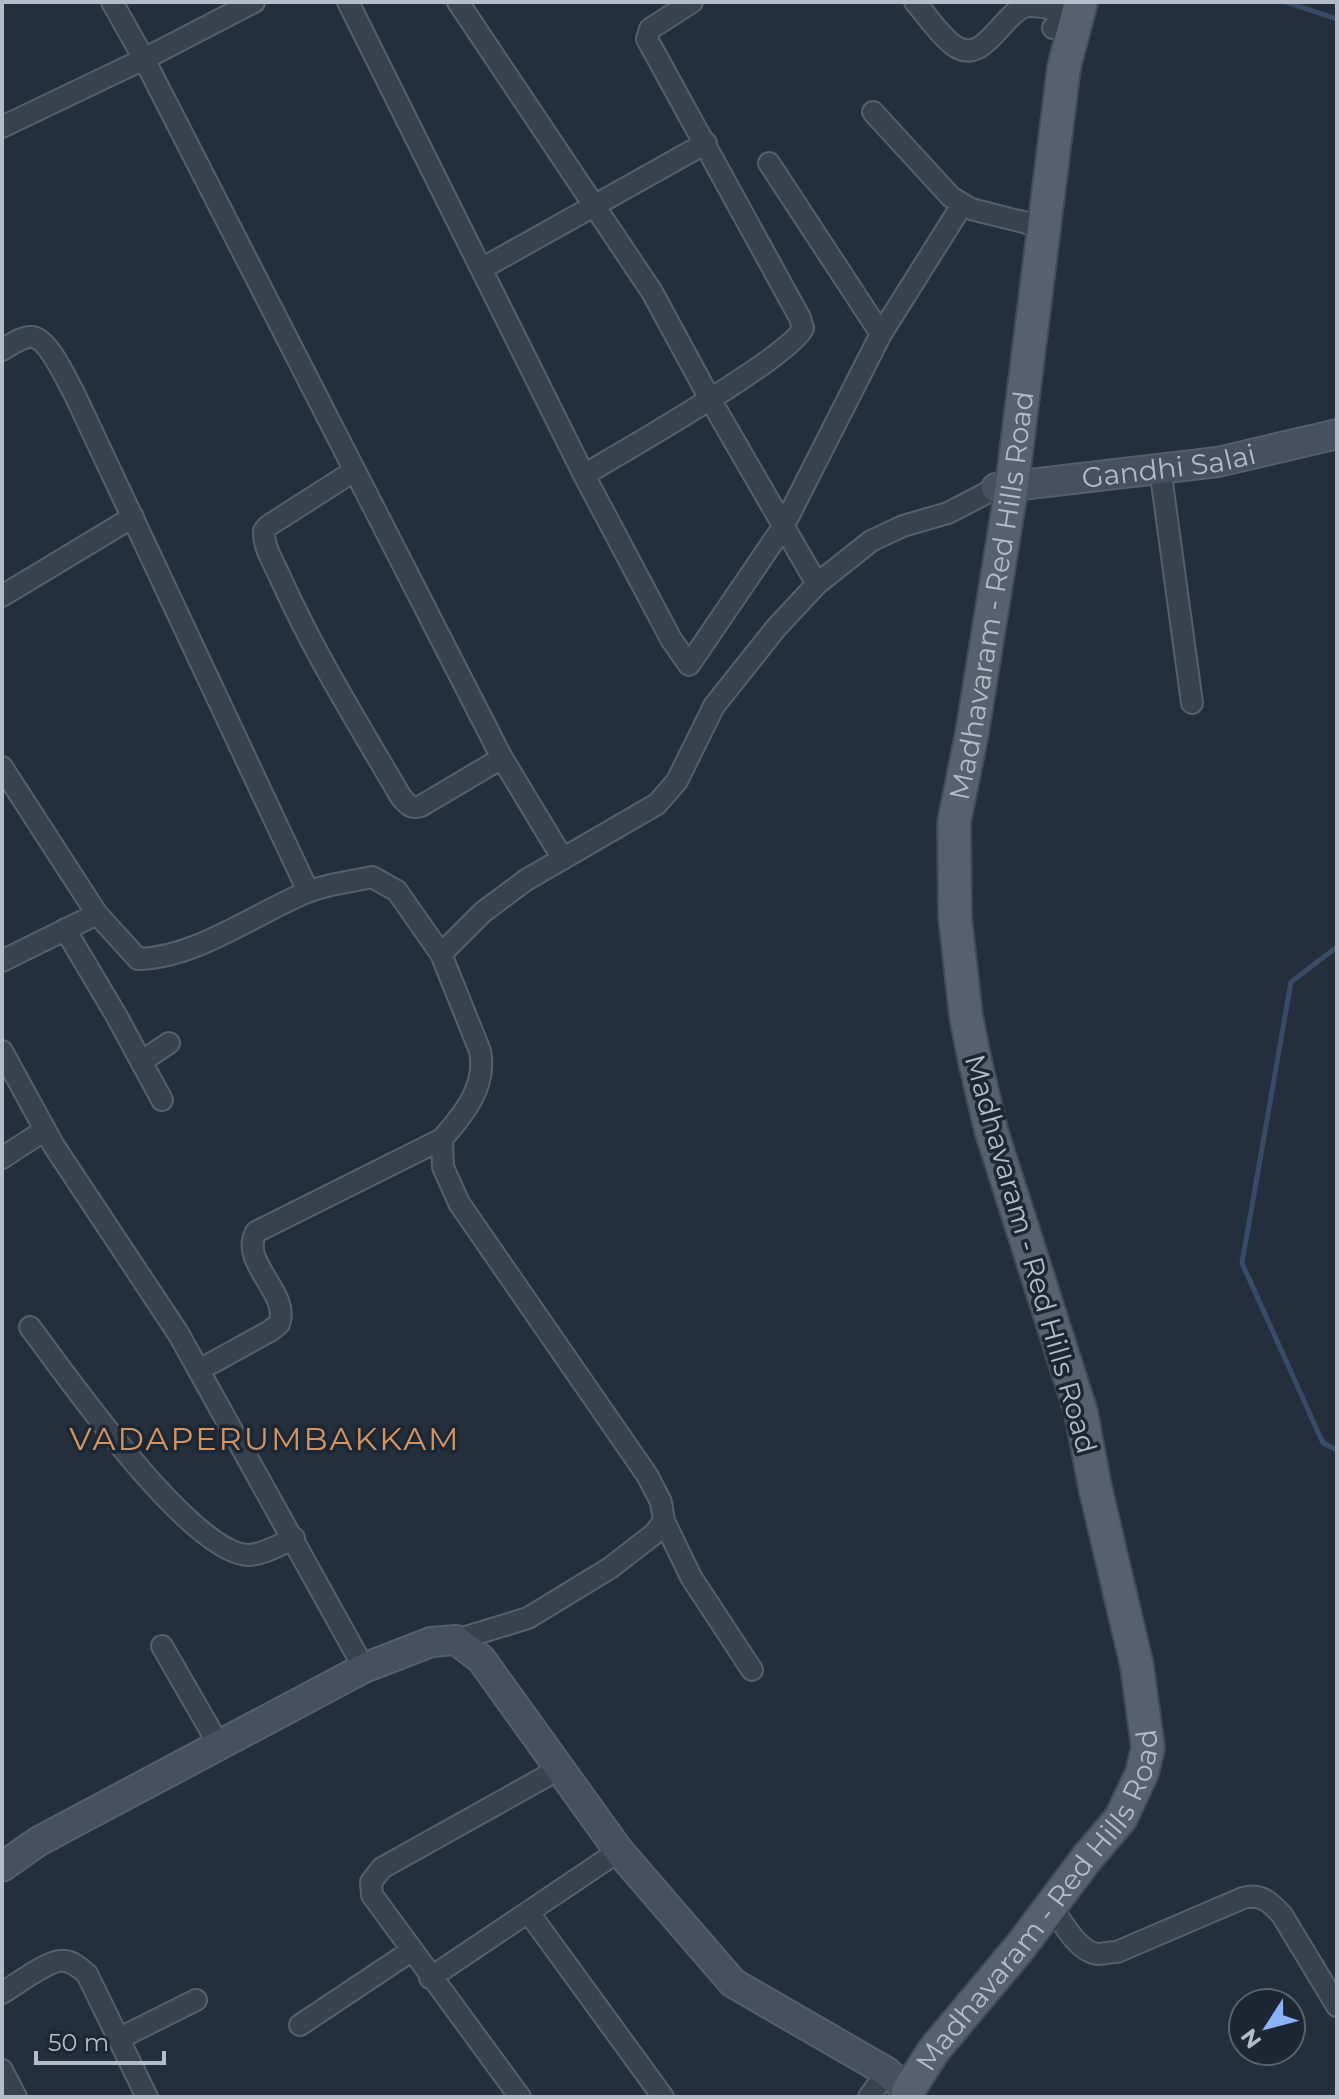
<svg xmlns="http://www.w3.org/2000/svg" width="1339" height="2099" font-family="Montserrat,sans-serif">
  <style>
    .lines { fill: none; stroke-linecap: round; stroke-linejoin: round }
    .stream { stroke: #394c67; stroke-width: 5 }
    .street-casing { stroke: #565f6c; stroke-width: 24 }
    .secondary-casing { stroke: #565f6c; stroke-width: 32 }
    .primary-casing { stroke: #414a57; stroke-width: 36 }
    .street { stroke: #38414e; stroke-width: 20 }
    .secondary { stroke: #465061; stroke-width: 28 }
    .primary { stroke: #56606e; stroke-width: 32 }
    .labels { text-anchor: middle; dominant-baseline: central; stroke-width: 7; stroke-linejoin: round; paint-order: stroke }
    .street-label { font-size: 28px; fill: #b4bcc9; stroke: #1d2633 }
    .quarter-label { font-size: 32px; letter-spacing: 2px; fill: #d59563; stroke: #1d2633 }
  </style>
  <rect width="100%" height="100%" fill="#242f3e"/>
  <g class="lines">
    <path class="stream" d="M 1286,2 L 1337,19
      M 1337,947 L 1291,982 L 1242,1263 L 1323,1443 L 1337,1450"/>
    <g class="street-casing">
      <path id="street" d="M 112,2 L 144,59 L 502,758 L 563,859
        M 348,2 L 584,475 L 671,639 L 689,665 L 783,527 L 881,334 L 962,205
        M 458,2 L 652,292 L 710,399 L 817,584
        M 915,2 C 927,16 939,34 953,45 C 983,67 1000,17 1024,7 C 1034,4 1046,8 1056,10
        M 1053,28 L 1073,32
        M 873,112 L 951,197 L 971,209 L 1027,223
        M 2,127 L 144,59 L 254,2
        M 769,163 L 881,334
        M 483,268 L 706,143
        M 2,350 C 11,345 22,336 32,337 C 48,338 66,379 74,393 L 308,891
        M 1160,468 L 1192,703
        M 354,471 L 268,526 L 264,531 C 263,547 274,563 280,577 C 314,653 359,725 401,797 C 408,805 411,809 421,806 L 502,758
        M 584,475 C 620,453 792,356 803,328 L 800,318 L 647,39 L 650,29 L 692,2
        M 2,596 L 133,517
        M 2,767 L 97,914 L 138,959 C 195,958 253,915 305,893 C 325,884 350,882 372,877 L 397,891 L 441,954 L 480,1051 C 487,1086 464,1114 442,1139 L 443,1167 L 459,1203 L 647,1475 L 661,1502 L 664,1521 L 654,1534 L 610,1568 L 528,1618 L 456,1640
        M 65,929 L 116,1015 L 162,1100
        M 441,954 L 483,912 L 526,880 L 657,804 L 677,781 L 714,706 L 776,628 L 817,584 L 871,541 L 903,526 L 948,513 L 996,488
        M 2,961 L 97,914
        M 2,1051 L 54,1146 L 178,1333 L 364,1668
        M 142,1061 L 169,1043
        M 2,1158 L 45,1130
        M 30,1327 C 65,1374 190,1553 248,1555 C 263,1555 281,1544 294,1538
        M 199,1370 L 270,1331 L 279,1324 C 291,1293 239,1263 256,1232 L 442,1139
        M 664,1521 L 691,1577 L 752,1670
        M 162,1646 L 219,1745
        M 1051,1906 C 1062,1921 1077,1951 1097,1954 C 1103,1954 1110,1952 1117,1952 L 1243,1898 C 1261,1893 1270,1902 1282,1915 L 1337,2006
        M 529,1913 L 663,2097
        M 430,1978 L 619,1851
        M 2,1993 C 16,1985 50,1958 65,1961 C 74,1962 81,1969 87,1974 L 147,2097
        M 300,2025 L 411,1951
        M 118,2039 L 196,2000
        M 2,2070 L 16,2097
        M 520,2097 L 372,1895 L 371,1882 L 382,1868 L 561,1768
        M 869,2097 L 887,2072"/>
    </g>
    <g class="secondary-casing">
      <g id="secondary">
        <path id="s1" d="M 996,488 L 1218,462 L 1337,434"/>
        <path d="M 2,1867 L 39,1841 L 364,1668 L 431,1642 L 456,1640 L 481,1659 L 619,1851 L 733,1983 L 887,2072 L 908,2091"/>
      </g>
    </g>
    <g class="primary-casing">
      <g id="primary">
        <path id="s2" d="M 908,2097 L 908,2091 L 934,2050 L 1021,1946 L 1087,1858 L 1121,1818 L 1142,1773 L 1148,1748 L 1137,1666 L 1095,1487 L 1081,1412 L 991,1130 L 974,1057 L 966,1016 L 955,917 L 954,822 L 972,733 L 1012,485 L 1064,67 L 1081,2"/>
      </g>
    </g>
    <use href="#street" class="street"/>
    <use href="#secondary" class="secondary"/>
    <use href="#primary" class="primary"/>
  </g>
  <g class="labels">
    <g class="street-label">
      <text stroke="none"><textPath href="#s1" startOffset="174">Gandhi Salai</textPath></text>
      <text stroke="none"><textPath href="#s2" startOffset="1608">Madhavaram - Red Hills Road</textPath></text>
      <text transform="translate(1031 1254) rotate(74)">Madhavaram - Red Hills Road</text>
      <text stroke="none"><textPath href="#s2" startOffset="240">Madhavaram - Red Hills Road</textPath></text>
    </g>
    <g class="quarter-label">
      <text x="265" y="1438">VADAPERUMBAKKAM</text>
    </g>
  </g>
  <rect width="1339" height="2099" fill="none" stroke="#b4bcc9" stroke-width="8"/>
  <g transform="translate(1267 2027) rotate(234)"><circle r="38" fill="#1d2633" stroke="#59626f" stroke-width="2"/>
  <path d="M0-6L14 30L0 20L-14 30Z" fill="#8ab4f8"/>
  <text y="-12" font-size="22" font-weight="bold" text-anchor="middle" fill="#b4bcc9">N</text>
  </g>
  <path d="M36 2051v12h128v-12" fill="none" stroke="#b4bcc9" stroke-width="4"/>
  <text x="48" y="2051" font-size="24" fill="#b4bcc9" stroke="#1d2633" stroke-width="6" paint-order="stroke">50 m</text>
</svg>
